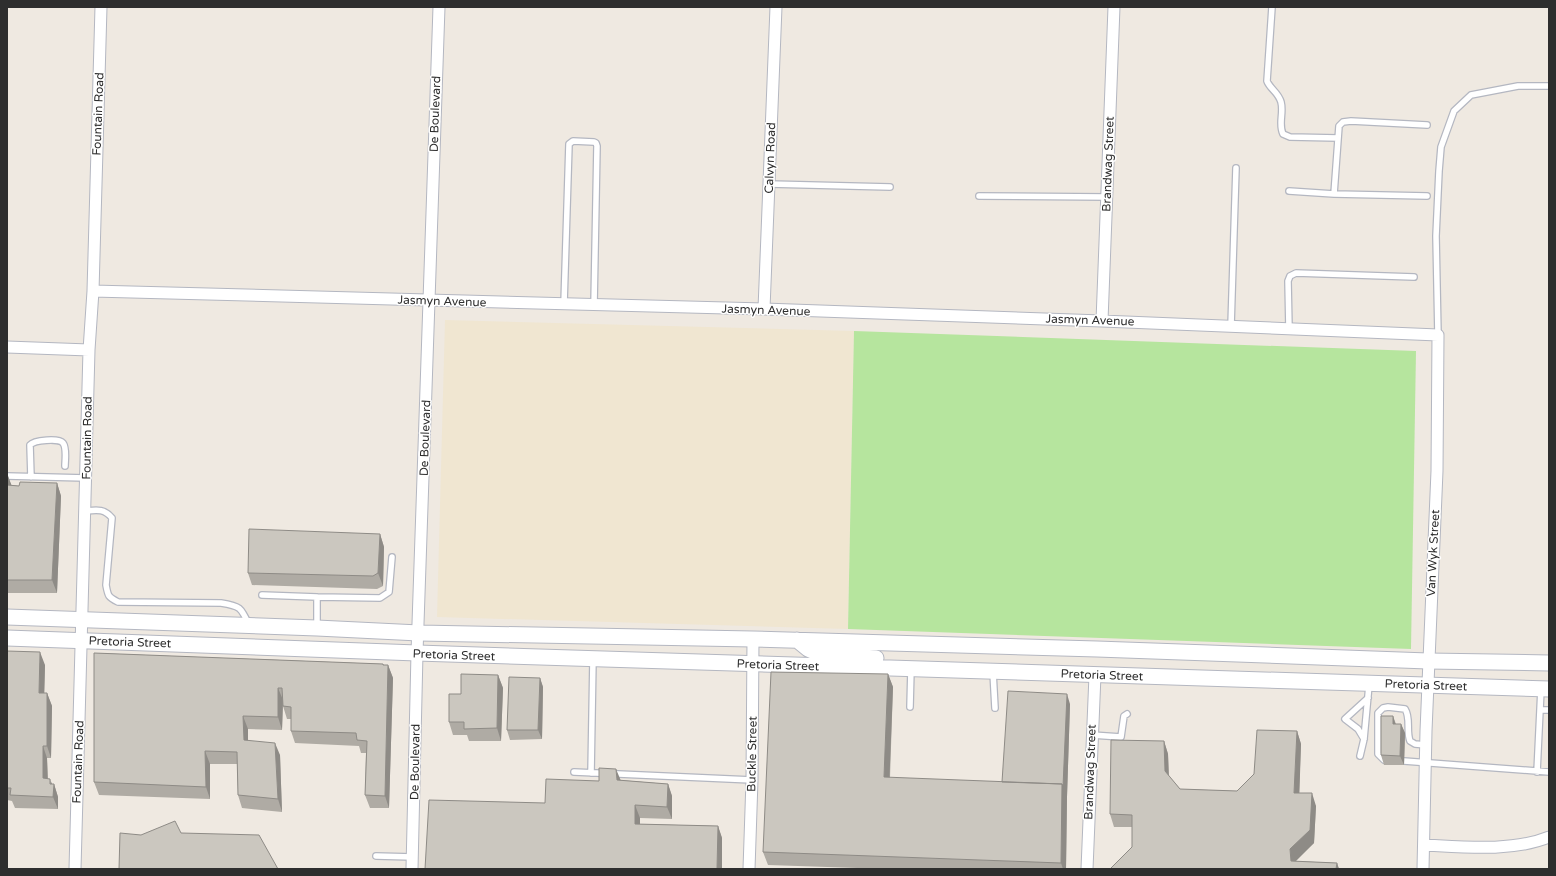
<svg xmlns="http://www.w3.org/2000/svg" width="1556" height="876" font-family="'Varela Round',sans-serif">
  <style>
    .education { fill: #f0e6d1 }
    .green { fill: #b6e59e }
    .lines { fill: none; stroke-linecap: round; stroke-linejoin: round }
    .service-casing { stroke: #b4b7c1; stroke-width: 8 }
    .minor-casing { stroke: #b4b7c1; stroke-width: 13 }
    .secondary-casing { stroke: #b4b7c1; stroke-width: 17 }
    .service { stroke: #fff; stroke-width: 5.5 }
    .minor { stroke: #fff; stroke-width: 11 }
    .secondary { stroke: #fff; stroke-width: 15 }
    .wall { fill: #afaba4 }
    .shaded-wall { fill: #8e8b86 }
    .building { fill: #cbc7bf; stroke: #8e8b86 }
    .labels { text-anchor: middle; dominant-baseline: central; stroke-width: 3; stroke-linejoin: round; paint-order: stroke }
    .street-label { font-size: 12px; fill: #2e2e2e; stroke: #fff }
  </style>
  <rect width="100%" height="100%" fill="#efe9e1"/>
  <path class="education" d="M 445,320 L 854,331 L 848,629 L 437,617 Z"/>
  <path class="green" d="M 854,331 L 1416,351 L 1411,649 L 848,629 Z"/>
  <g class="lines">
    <g class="service-casing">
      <path id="service" d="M 1272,7 L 1267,81 C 1270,89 1278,92 1281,102 C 1284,113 1278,124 1283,134 L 1290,137 L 1338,138
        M 769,184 L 890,187
        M 1289,191 L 1334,194 L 1427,196
        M 1334,194 L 1339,126 L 1343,122 L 1351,121 L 1427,125
        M 979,196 L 1107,197
        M 564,304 L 569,144 L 573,141 L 594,142 L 596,143 L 597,146 L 594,305
        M 1231,326 L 1236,168
        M 1289,329 L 1288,281 L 1290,276 L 1296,273 L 1414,277
        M 1438,335 L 1436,236 L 1439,171 L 1441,147 L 1454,111 L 1471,95 L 1518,86 L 1549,86
        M 7,476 L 86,478
        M 31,477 L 30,445 C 34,440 59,438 63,443 C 67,448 65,460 65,466
        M 85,511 C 96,510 104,508 112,518 L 106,585 C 108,596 108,597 118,602 L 221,603 C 240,606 241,607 249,625
        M 262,595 L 317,597
        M 317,628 L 317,597 L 380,598 L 389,592 L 392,557
        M 993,672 L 995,708
        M 910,707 L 911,669
        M 1540,710 L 1549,710
        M 1092,735 L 1121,737 L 1124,716 L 1127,714
        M 1364,739 L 1358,729 L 1345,719 L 1368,698
        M 1360,756 L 1364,739 L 1369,685
        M 1384,760 L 1378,754 L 1378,713 L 1383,708 L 1388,707 L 1405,709 C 1411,718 1406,731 1410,741 L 1415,744 L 1426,745
        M 1404,761 L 1549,772
        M 574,772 L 752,780
        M 1537,772 L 1541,689
        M 591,773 L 593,659
        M 376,856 L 413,857"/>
    </g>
    <g class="minor-casing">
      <path id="minor" d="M 93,291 L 764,309 L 1102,321 L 1438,335 L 1437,471 L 1426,731 L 1423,869
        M 764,309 L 776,7
        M 1102,321 L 1114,7
        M 7,347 L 89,350
        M 1425,845 C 1464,847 1512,852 1549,837
        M 75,869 L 89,350 L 93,291 L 101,7
        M 412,869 L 417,653 L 439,7
        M 749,869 L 752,780 L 753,639
        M 1087,869 L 1095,675"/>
    </g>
    <g class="secondary-casing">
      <path id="secondary" d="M 7,617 L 317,628 L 419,633 L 753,639 L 1097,649 L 1428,661 L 1549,663
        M 7,638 L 417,653 L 1549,689
        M 797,640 L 808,649 L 819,654 L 876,658"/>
    </g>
    <use href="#service" class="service"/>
    <use href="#minor" class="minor"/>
    <use href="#secondary" class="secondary"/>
  </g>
  <path class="wall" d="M 7,476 L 8,476 L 11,485 L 19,486 L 57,483 L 61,496 L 57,593 L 7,593 Z
    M 380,534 L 384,547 L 383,586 L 377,589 L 252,585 L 248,573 Z
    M 7,651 L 45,665 L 44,693 L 47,693 L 52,706 L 51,758 L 47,758 L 48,779 L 52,784 L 54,784 L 58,797 L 58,809 L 15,808 L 12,801 L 7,800 Z
    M 94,653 L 383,664 L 384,665 L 388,665 L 393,678 L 389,808 L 370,808 L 365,795 L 366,753 L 361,753 L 359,746 L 295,743 L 291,731 L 291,719 L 287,719 L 283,706 L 283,703 L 282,730 L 248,729 L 248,741 L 280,755 L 282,812 L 242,808 L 238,795 L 237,764 L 210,764 L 210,799 L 99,795 L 94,782 Z
    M 888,674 L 893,687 L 890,778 L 1002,782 L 1070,704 L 1067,797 L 1066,869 L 887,869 L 768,865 L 763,852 Z
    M 498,675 L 503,688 L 501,741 L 469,741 L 467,735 L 453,735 L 449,722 L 461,694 Z
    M 540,678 L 543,687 L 542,739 L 510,740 L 507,730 Z
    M 1393,716 L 1396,724 L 1401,724 L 1405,733 L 1404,765 L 1384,765 L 1381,755 Z
    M 1297,731 L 1301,744 L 1299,793 L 1316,806 L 1314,843 L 1295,861 L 1337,863 L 1339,869 L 1110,869 L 1132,847 L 1132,827 L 1114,827 L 1110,814 L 1164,741 L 1168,754 L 1169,776 L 1180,789 L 1237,791 Z
    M 620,780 L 668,784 L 672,796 L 672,819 L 640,818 L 640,824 L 718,826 L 722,838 L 722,869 L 545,803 L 599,781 Z"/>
  <path class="shaded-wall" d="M 8,476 L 13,489 L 7,486 Z
    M 57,483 L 61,496 L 57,593 L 52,580 Z
    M 380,534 L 384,547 L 383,586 L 378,573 Z
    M 40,652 L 45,665 L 44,706 L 39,693 Z
    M 388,665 L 393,678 L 389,808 L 385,796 Z
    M 888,674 L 893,687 L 889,790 L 884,777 Z
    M 498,675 L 503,688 L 501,741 L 497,728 Z
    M 540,678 L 543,687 L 542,739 L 538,730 Z
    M 278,688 L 283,700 L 282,730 L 278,717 Z
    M 47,693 L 52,706 L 51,758 L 47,746 Z
    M 1067,694 L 1070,704 L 1067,797 L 1066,869 L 1063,869 L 1061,863 L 1062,784 Z
    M 243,716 L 248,729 L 248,753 L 244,740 Z
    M 1393,716 L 1396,726 L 1393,724 Z
    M 1401,724 L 1405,733 L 1404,765 L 1400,756 Z
    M 1297,731 L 1301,744 L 1299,805 L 1294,793 Z
    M 1164,741 L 1168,754 L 1169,783 L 1165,771 Z
    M 275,743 L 280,755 L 282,812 L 278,799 Z
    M 43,746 L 47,758 L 48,791 L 43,778 Z
    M 205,751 L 210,764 L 210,799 L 206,787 Z
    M 616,769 L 621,781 L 617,780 Z
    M 50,779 L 54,789 L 54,784 L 58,797 L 58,809 L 53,797 Z
    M 668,784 L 672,796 L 672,819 L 667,807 Z
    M 1312,793 L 1316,806 L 1314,843 L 1295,862 L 1291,861 L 1290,849 Z
    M 635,805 L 640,818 L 640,836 L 635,824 Z
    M 718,826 L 722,838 L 722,869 L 717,869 Z
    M 1337,863 L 1339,869 L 1336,869 Z"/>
  <path class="building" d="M 20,482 L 57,483 L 52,580 L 7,580 L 7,485 L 19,486 Z
    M 249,529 L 380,534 L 378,573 L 373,576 L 248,573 Z
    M 7,651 L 40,652 L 39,693 L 47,693 L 47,746 L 43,746 L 43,778 L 50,779 L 50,784 L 54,784 L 53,797 L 10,795 L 11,788 L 7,788 Z
    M 94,653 L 383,664 L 383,665 L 388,665 L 385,796 L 365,795 L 367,741 L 357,740 L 356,733 L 291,731 L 291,707 L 283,706 L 282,688 L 278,688 L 278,717 L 243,716 L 244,740 L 275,743 L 278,799 L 238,795 L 237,752 L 205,751 L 206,787 L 94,782 Z
    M 771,672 L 888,674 L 884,777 L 1062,784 L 1061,863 L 763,852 Z
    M 461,674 L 498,675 L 497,728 L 464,729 L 464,722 L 449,722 L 449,694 L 461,694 Z
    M 509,677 L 540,678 L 538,730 L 507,730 Z
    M 1008,691 L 1067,694 L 1063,787 L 1062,784 L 1002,782 Z
    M 1381,716 L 1393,716 L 1393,724 L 1401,724 L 1400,756 L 1381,755 Z
    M 1257,730 L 1297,731 L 1294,793 L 1312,793 L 1310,830 L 1290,849 L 1291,861 L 1337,863 L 1336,869 L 1110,869 L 1132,847 L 1132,815 L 1110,814 L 1111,740 L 1164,741 L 1165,771 L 1180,789 L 1237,791 L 1254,774 Z
    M 599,768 L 616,769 L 617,780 L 668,784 L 667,807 L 635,805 L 635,824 L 718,826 L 717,869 L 425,869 L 429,800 L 545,803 L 546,779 L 599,781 Z
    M 175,821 L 181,833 L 259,835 L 278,869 L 119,869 L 120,833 L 141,835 Z"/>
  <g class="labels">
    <g class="street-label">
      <text transform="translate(98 114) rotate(-88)">Fountain Road</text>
      <text transform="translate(435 114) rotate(-88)">De Boulevard</text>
      <text transform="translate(770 158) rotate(-88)">Calvyn Road</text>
      <text transform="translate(1108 164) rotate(-88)">Brandwag Street</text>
      <text transform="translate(442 301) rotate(2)">Jasmyn Avenue</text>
      <text transform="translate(766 310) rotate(2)">Jasmyn Avenue</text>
      <text transform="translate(1090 320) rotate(2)">Jasmyn Avenue</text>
      <text transform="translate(87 438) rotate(-89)">Fountain Road</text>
      <text transform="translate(425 438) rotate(-88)">De Boulevard</text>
      <text transform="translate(1433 553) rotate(-87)">Van Wyk Street</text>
      <text transform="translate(130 642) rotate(2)">Pretoria Street</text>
      <text transform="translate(454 655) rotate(2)">Pretoria Street</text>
      <text transform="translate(778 665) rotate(2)">Pretoria Street</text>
      <text transform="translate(1102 675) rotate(2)">Pretoria Street</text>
      <text transform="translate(1426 685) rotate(2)">Pretoria Street</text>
      <text transform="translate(752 754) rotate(-89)">Buckle Street</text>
      <text transform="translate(78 762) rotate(-88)">Fountain Road</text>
      <text transform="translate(415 762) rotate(-89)">De Boulevard</text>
      <text transform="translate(1090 772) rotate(-88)">Brandwag Street</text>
    </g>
  </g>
  <rect width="1556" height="876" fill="none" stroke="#2e2e2e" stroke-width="16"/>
</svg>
